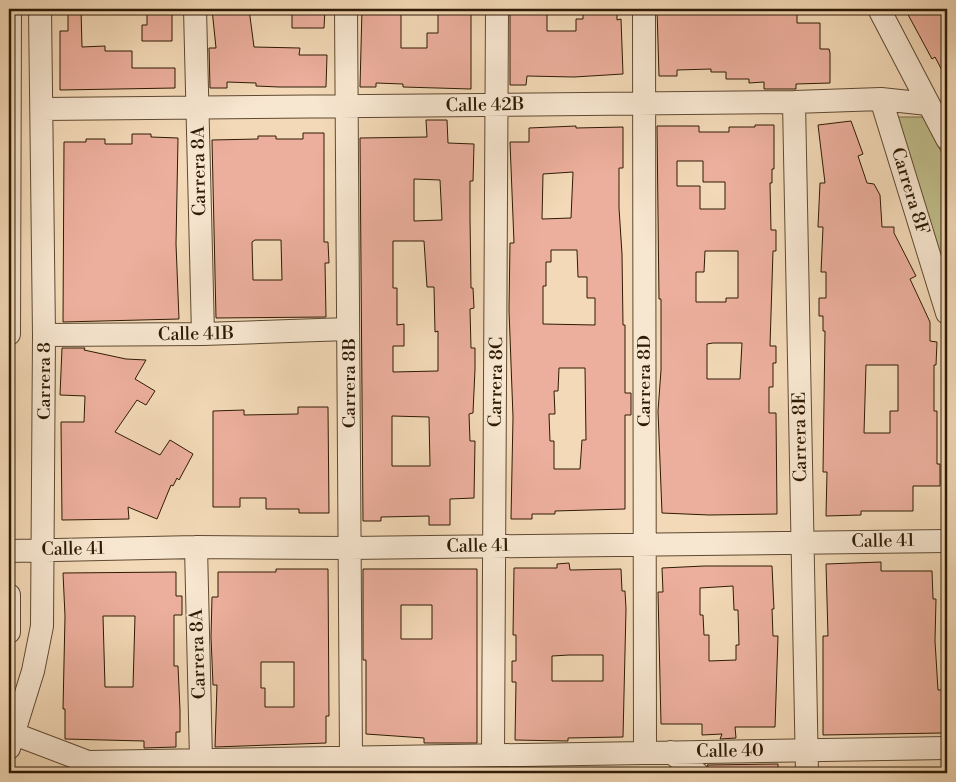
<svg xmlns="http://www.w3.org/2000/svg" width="956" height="782" font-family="'Libre Bodoni',serif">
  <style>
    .green { fill: #c0be8b; stroke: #776c48 }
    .building { fill: #ecaf9d; stroke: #2e1b04; fill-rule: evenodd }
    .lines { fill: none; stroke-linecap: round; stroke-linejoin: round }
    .minor-casing { stroke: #5f4a31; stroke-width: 24 }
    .minor { stroke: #f7e6d0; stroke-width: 22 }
    .labels { text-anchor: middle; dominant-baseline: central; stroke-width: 4; stroke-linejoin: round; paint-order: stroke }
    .street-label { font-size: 18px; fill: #2e1b04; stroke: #f7e6d0 }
  </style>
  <rect width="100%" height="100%" fill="#f3d9b7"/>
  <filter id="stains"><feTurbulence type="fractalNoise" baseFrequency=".004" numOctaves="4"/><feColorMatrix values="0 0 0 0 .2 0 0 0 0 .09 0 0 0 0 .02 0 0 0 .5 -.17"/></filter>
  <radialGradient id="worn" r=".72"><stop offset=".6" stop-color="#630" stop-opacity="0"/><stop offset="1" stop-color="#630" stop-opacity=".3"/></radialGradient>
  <path class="green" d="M 894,117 L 923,117 L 947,163 L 947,290 Z"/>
  <path class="building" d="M 68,9 L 81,9 L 82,47 L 105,46 L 105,51 L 132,51 L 132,68 L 175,68 L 175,88 L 60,90 L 60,31 L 68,31 Z
    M 212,9 L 249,9 L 254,47 L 300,48 L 299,55 L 327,55 L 326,87 L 279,87 L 256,86 L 256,83 L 227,82 L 227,88 L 210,88 L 209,48 L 216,48 Z
    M 292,9 L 325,9 L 324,28 L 292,28 Z
    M 362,9 L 401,9 L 401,48 L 427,48 L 427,33 L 438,33 L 438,9 L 471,10 L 471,89 L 403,87 L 403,84 L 376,83 L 376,87 L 360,87 Z
    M 510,9 L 547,9 L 547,31 L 576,31 L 576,19 L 583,19 L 583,9 L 617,9 L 617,20 L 621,19 L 623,74 L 574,77 L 527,76 L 526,85 L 510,85 Z
    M 657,9 L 797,9 L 797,23 L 820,23 L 820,49 L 829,49 L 830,53 L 830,83 L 796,84 L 796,89 L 764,89 L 764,82 L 749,83 L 749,79 L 726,79 L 726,72 L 711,72 L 711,69 L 677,70 L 677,76 L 659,76 Z
    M 905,9 L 947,9 L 947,80 L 935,57 L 932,59 Z
    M 147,11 L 172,11 L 172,41 L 142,41 L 142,25 L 147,25 Z
    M 426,120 L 447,120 L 448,143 L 474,144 L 473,181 L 470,181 L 470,218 L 471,288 L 473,288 L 474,308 L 470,309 L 471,348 L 475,348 L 475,369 L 473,413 L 469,414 L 470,441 L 475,441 L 474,498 L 450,499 L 450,525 L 429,525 L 429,516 L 381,517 L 381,521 L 363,521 L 360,138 L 427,137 ZM 414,179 L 440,180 L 442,220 L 414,221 ZM 393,241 L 424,241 L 427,287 L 434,287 L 435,332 L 438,331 L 438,371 L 393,372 L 393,346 L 404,346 L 404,324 L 397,325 L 397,288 L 393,288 ZM 392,416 L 429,417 L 430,466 L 392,466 Z
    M 851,121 L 863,154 L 858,156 L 867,183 L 874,184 L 880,195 L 882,227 L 894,227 L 894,233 L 916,276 L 910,279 L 930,322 L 930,341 L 937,342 L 936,365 L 934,365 L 934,411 L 937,411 L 937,464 L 940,464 L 940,486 L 913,486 L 913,511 L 861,511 L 861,515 L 826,516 L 827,472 L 823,472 L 825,331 L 823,331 L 823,316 L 819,316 L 819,298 L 826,298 L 826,272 L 821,272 L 823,227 L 818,227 L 820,183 L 825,183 L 818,125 ZM 866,365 L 898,365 L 898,411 L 890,411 L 890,433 L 864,433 Z
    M 755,125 L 774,125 L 774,169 L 772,169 L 772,183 L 770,183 L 771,230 L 776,230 L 776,251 L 773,251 L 770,346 L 776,346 L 776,363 L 773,363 L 773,387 L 769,387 L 769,413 L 776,413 L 777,514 L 709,515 L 662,513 L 658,411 L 661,370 L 661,299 L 659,299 L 657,126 L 699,126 L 699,132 L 729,132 L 729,127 L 755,127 ZM 677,161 L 703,161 L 703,182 L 725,182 L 725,209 L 700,209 L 700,186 L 677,186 ZM 705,251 L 738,251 L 738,298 L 726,298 L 726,302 L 696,302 L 696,272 L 704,272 ZM 713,343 L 742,343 L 740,379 L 707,379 L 707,344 Z
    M 576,126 L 576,128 L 623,127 L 623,168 L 619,168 L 619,208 L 622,254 L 623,325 L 625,325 L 625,393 L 631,393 L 631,415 L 625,415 L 625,509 L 555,511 L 555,514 L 532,514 L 532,519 L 511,519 L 513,417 L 509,310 L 510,243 L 514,243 L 510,142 L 529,142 L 529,128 ZM 573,172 L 571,218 L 542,219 L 543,174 ZM 551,250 L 577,250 L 578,277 L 587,277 L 587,298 L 595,298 L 595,325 L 543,324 L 543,286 L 546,286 L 546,262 L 551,262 ZM 559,368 L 585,368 L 586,440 L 582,440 L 580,469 L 554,469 L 554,441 L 550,441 L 549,414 L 555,414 L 554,391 L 558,391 Z
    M 303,133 L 324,133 L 324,242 L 328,242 L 329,263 L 325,263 L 326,317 L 216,318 L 212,140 L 258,139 L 258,136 L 276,136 L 276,139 L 303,139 ZM 255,240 L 281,240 L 282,280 L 253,280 L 252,242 Z
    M 132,134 L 151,134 L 151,137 L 178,138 L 176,244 L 179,319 L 63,322 L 64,142 L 86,142 L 86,139 L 105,139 L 105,144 L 132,144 Z
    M 62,348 L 85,348 L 84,350 L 126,359 L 146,360 L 135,379 L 155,391 L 146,405 L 137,400 L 115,432 L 160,455 L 170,440 L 193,454 L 179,480 L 177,478 L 173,486 L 171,485 L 157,519 L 128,507 L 129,519 L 62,520 L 61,422 L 84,422 L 85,396 L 60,395 Z
    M 298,407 L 328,407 L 329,513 L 299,513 L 299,509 L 266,509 L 266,498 L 240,498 L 240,507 L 213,507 L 213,411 L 244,410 L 244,415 L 298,414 Z
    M 881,562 L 881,571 L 932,571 L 933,599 L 936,599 L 935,641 L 938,690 L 942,690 L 942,733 L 823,735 L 823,636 L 828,636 L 826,564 Z
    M 569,563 L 570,570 L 621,569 L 622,591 L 625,591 L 626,609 L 623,737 L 568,738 L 568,741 L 515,740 L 516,682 L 512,682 L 512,661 L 516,661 L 516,635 L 513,635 L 514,568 L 557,568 L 557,564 ZM 569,655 L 603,655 L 603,681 L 552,681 L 552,656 Z
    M 704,566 L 772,566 L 774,609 L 772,609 L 773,636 L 778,636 L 775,727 L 735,727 L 736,738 L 720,739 L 722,734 L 702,735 L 702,724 L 661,724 L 658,592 L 663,592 L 662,568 ZM 733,586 L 734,610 L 738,610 L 739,645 L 736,645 L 736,660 L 709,661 L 709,635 L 704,635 L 703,615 L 700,615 L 700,588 Z
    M 276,569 L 328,569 L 329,716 L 326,716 L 326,743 L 215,747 L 217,685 L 213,685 L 211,637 L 212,597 L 218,597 L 218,572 L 276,572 ZM 261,662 L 294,662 L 294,707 L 265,707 L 265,688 L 261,688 Z
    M 363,569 L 477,569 L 477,743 L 424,743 L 424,738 L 366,734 L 366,660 L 363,660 ZM 401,605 L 432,605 L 432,639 L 401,639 Z
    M 176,572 L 176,596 L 182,596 L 182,615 L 174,615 L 174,666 L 178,666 L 180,710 L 180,732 L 176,732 L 176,747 L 144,748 L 144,741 L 65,739 L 65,709 L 63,709 L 65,616 L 63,573 ZM 103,616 L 135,616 L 133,687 L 105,687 Z
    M 778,764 L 778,773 L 712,773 L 707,765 Z"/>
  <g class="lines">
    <g class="minor-casing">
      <path id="minor" d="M 195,9 L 203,334
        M 346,9 L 351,758
        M 644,9 L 645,753
        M 879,9 L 947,139
        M 881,99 L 947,313
        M 794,102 L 807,773
        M 42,109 L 794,102 L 881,99 L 928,104
        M 9,334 L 10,9
        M 44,335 L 203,334 L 348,329
        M 196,547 L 201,760
        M 9,551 L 196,547 L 350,548 L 947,541
        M 9,595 L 9,632
        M 9,732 L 88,762 L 947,748
        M 9,748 L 33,671 L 42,626 L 44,335 L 40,9
        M 671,752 L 697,773
        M 493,755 L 497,9"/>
    </g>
    <use href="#minor" class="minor"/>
  </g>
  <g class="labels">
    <g class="street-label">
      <text transform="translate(485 105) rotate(-1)">Calle 42B</text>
      <text transform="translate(199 171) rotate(-91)">Carrera 8A</text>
      <text transform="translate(910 191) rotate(73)">Carrera 8F</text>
      <text transform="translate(196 334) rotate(-1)">Calle 41B</text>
      <text transform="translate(44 381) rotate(-90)">Carrera 8</text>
      <text transform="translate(644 381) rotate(-90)">Carrera 8D</text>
      <text transform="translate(496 382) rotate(-89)">Carrera 8C</text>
      <text transform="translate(349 383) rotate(-90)">Carrera 8B</text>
      <text transform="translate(800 437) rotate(-91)">Carrera 8E</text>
      <text transform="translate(883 541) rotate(-1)">Calle 41</text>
      <text transform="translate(478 546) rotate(-1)">Calle 41</text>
      <text transform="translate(73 549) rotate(-1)">Calle 41</text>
      <text transform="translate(198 654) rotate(-92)">Carrera 8A</text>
      <text transform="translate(730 751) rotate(-1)">Calle 40</text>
    </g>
  </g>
  <rect width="956" height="782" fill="none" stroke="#f3d9b7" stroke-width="30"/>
  <rect x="10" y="10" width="936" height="762" fill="none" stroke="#2e1b04" stroke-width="2.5"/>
  <rect x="15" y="15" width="926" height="752" fill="none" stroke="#2e1b04"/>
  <rect width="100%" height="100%" filter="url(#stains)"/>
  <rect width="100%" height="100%" fill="url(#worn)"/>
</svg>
